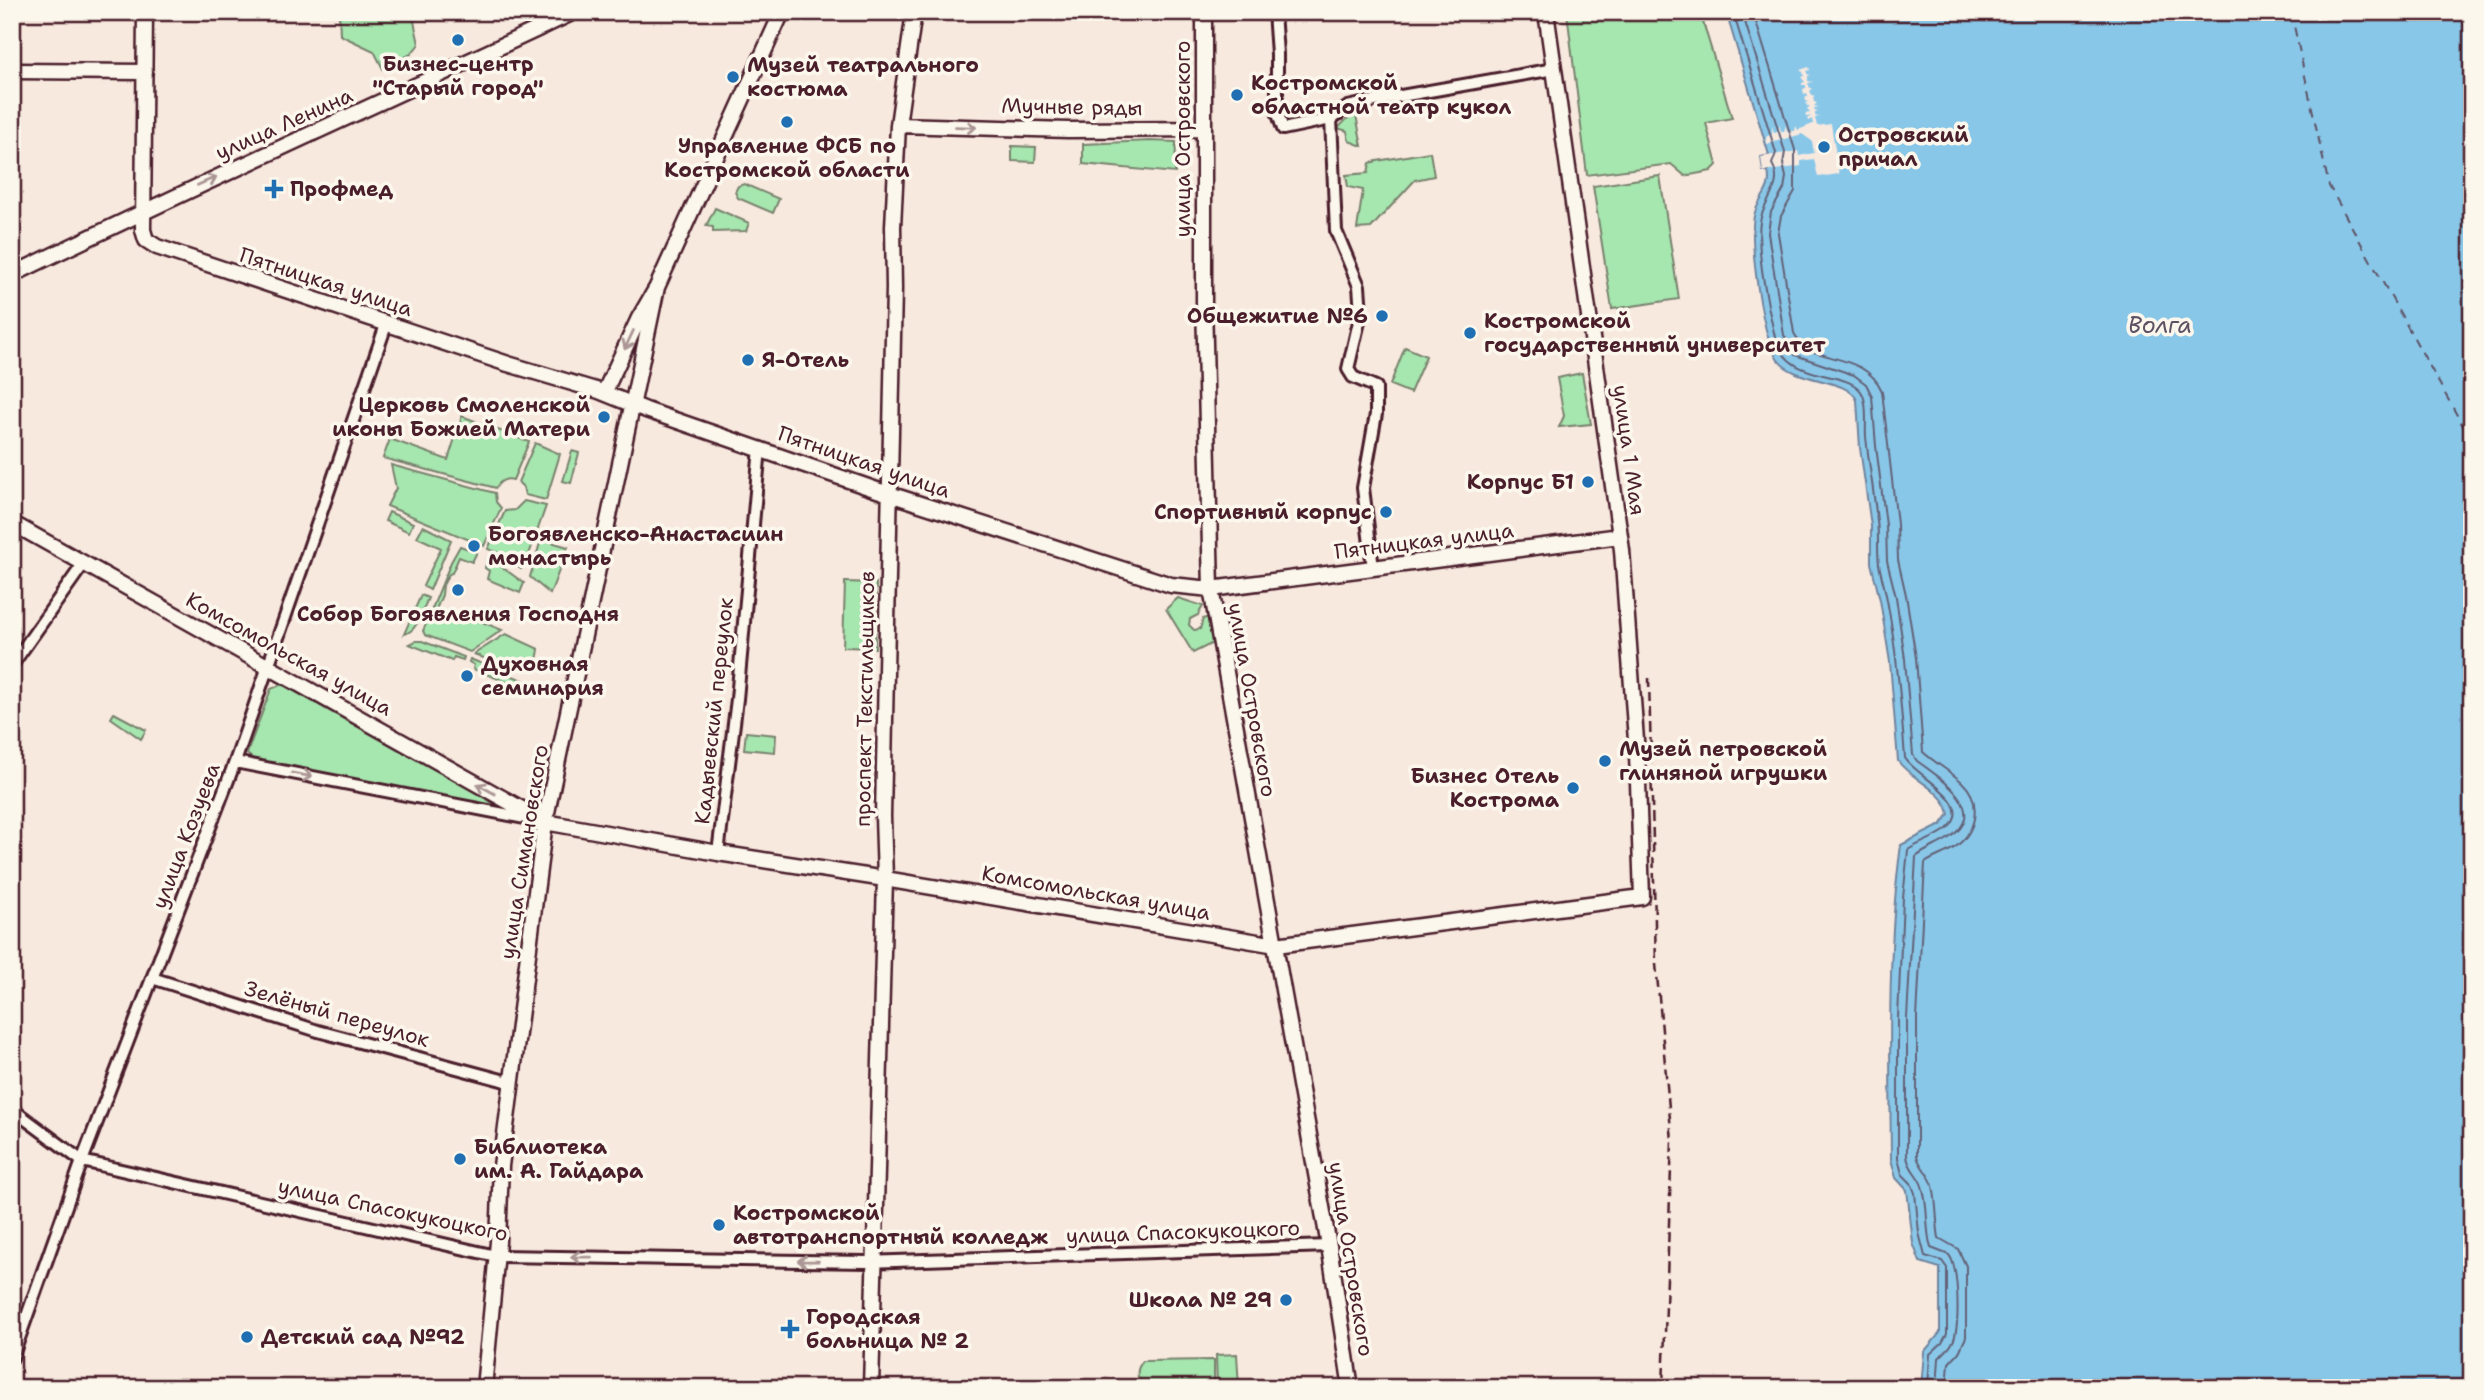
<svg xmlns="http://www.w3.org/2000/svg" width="2484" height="1400" font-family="'Shantell Sans',sans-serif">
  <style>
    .green { fill: #a6e6af; stroke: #78826d; stroke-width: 2 }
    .water { fill: #89c7e9; stroke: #70849d; stroke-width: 2 }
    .pier { fill: #f8e9df }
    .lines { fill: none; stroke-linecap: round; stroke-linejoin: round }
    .shore { stroke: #636277; stroke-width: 2 }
    .ferry { stroke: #5d5164; stroke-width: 2; stroke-dasharray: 9 7; stroke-linecap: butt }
    .street-casing { stroke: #4a1f2b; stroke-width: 16 }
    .secondary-casing { stroke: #4a1f2b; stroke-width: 19 }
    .street { stroke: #fbf7ec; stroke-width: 10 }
    .secondary { stroke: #fbf7ec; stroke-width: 14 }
    .rail { stroke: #4a1f2b; stroke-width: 2.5; stroke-dasharray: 10 5; stroke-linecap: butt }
    .oneway { stroke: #ab9695 }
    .poi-dot { fill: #1f6fb2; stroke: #fbf7ec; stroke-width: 2.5 }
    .labels { text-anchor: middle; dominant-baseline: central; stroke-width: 7; stroke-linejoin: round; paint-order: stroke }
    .poi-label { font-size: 21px; font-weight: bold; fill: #4a1f2b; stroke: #fbf7ec; text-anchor: start }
    .street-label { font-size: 21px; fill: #4a1f2b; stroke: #fbf7ec }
    .water-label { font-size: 23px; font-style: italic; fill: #5d5164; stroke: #fbf7ec }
  </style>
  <rect width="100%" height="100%" fill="#f8e9df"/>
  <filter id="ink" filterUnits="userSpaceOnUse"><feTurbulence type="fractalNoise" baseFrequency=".0143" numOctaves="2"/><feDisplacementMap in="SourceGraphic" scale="14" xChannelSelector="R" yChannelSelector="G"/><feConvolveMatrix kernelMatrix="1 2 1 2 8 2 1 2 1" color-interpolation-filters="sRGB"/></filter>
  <g filter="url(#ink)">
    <path class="green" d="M 339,12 L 412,12 L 419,44 L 411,54 L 383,69 L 374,51 L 340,35 Z
      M 1567,12 L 1700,12 L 1732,118 L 1706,123 L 1717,165 L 1711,171 L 1685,176 L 1671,164 L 1587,175 Z
      M 1356,115 L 1362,146 L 1349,141 L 1347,131 L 1338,128 L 1348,118 Z
      M 1150,141 L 1176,142 L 1175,173 L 1083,164 L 1083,144 Z
      M 1012,146 L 1036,147 L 1035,162 L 1012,161 Z
      M 1430,152 L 1434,176 L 1415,180 L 1371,228 L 1357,229 L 1363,190 L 1348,187 L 1346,175 L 1368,173 L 1370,163 L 1377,161 Z
      M 1660,176 L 1679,299 L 1612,309 L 1593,186 Z
      M 744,184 L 779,199 L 773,213 L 738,198 L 735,192 L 738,186 Z
      M 715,208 L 749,223 L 746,231 L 713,232 L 713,227 L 706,226 Z
      M 1405,347 L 1426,356 L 1410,393 L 1390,385 Z
      M 1582,373 L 1591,424 L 1559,427 L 1564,416 L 1557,378 Z
      M 462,416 L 529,442 L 513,480 C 506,478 499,481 496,488 L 383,458 L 390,439 L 448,460 Z
      M 535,443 L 560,454 L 546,500 L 525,495 L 523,487 L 518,482 Z
      M 572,451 L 579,453 L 571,483 L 563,481 Z
      M 391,465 L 495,493 L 496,502 L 501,508 L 484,546 L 387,506 L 396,488 Z
      M 524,501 L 546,506 L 525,566 L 521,569 L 496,552 L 488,549 L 505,511 L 515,510 Z
      M 389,512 L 413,523 L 409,532 L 385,521 Z
      M 423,526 L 451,540 L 430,590 L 423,586 L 441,548 L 417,537 Z
      M 544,540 L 568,547 L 550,594 L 530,577 L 540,543 Z
      M 460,546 L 477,552 L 472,562 L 459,557 L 452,573 L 449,574 L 443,585 L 442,595 L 435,612 L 461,623 L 465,615 L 502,630 L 470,652 L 425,635 L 423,631 L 451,562 Z
      M 488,557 L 524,583 L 520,593 L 487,579 L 489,571 L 485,568 Z
      M 845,582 L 876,583 L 875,648 L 843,647 Z
      M 421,595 L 428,598 C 422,611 418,631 404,634 Z
      M 1178,598 L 1203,606 L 1198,615 L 1190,619 L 1189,625 L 1194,630 L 1200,629 L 1203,619 L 1208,617 L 1213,643 L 1193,653 L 1166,609 Z
      M 506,634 L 539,649 C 536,687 493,661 474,654 Z
      M 416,641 L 422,641 L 464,657 L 463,660 L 454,657 L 452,661 L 409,644 Z
      M 470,659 L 523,680 L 519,687 L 473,669 L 474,665 L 469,662 Z
      M 285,683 L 503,801 L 500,810 L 258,763 L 247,754 L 250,745 L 271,689 Z
      M 114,713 L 146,730 L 141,739 L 111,718 Z
      M 746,732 L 776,735 L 775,752 L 744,749 Z
      M 1237,1354 L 1239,1388 L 1217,1388 L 1216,1355 Z
      M 1214,1360 L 1214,1388 L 1145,1388 C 1136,1379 1135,1370 1143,1361 Z"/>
    <path class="water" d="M 1726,12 L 2472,12 L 2472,1388 L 1921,1388 L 1924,1352 L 1940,1333 L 1940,1268 L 1920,1262 L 1913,1243 L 1907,1190 L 1896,1178 L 1891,1159 C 1890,1058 1887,945 1901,845 L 1941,825 L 1949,814 C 1945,790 1911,780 1898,761 L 1890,662 L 1880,600 L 1871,563 L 1871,526 L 1860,448 L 1857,400 C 1848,378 1795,383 1778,360 C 1762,338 1749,243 1754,216 C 1757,199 1773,190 1768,172 L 1763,172 L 1761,157 L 1769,155 Z"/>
    <path class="pier" d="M 1809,67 L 1810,70 L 1807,71 L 1807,74 L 1811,75 L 1808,76 L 1808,81 L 1813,82 L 1808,83 L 1810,88 L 1813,88 L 1810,91 L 1812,95 L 1815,96 L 1813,97 L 1814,102 L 1817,103 L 1814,106 L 1819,107 L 1814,108 L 1815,111 L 1818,112 L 1815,113 L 1815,116 L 1819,117 L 1815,118 L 1817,126 L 1831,124 L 1839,174 L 1818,177 L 1814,159 L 1801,161 L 1801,166 L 1763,172 L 1761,157 L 1798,151 L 1799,156 L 1814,153 L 1812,141 L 1802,134 L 1767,144 L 1766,137 L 1772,134 L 1772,126 L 1774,133 L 1779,131 L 1779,124 L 1781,131 L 1784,131 L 1786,125 L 1787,132 L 1788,128 L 1790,131 L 1795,131 L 1796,126 L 1798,130 L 1813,124 L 1812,119 L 1808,121 L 1807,119 L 1811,116 L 1806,117 L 1805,114 L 1810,113 L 1807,109 L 1810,106 L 1807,106 L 1806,103 L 1809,102 L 1806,101 L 1805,97 L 1808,96 L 1807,93 L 1804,94 L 1803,89 L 1806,88 L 1806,85 L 1802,85 L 1802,83 L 1805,82 L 1801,77 L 1804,76 L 1803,72 L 1800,70 Z"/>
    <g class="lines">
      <path class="shore" d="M 1733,12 L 1776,153 L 1772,164 C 1785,186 1763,200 1760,222 C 1756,249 1768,309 1775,337 C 1789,387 1851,367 1863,395 C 1868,408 1865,423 1866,437 C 1869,465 1874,493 1877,521 C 1879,535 1877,550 1879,564 C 1881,576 1885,588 1887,600 C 1897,652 1901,705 1905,758 C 1916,777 1978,802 1947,829 C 1936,838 1920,842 1908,850 L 1903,898 L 1898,1018 L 1898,1158 L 1902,1174 L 1911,1183 L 1915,1193 L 1919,1233 L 1925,1256 L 1942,1261 L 1947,1268 L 1947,1334 L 1942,1343 L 1930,1354 L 1928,1388
        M 1742,12 L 1785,152 L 1783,164 L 1786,177 L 1784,189 L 1771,212 L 1768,233 L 1784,335 L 1795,355 L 1854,375 L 1866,384 L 1872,396 L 1876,446 L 1886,525 L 1887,561 L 1896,597 L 1905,659 L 1913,755 L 1917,761 C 1939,777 1992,810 1949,838 C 1939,845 1926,849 1916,857 L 1907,1018 L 1907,1157 C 1910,1171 1918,1174 1922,1186 C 1929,1206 1925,1228 1931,1248 L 1949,1255 C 1959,1267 1959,1320 1955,1336 C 1953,1346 1945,1351 1939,1358 L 1937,1388
        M 1753,12 L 1795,150 L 1795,191 L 1781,216 L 1778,233 L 1794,333 L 1802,347 C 1830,361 1868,358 1882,391 L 1897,524 L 1898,560 L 1906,595 L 1916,658 L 1923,752 C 1935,763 1950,771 1962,782 C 1981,800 1978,828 1958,845 C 1949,853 1935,856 1925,863 L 1917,1018 L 1917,1156 C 1920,1168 1930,1174 1933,1186 C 1937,1203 1936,1221 1939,1238 L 1958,1249 L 1966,1266 L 1966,1337 L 1959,1352 L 1949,1363 L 1947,1388"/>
      <path class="ferry" d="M 2291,12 L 2329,186 L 2472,442"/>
      <g class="street-casing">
        <path id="street" d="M 1274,12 L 1277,54 L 1277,111 L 1283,129 L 1331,119 L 1348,107 L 1384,99 L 1554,69
          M 1331,119 L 1336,231 L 1359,286 L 1361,313 L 1348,369 L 1353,377 L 1376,387 L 1376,414 L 1363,488 L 1373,568
          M 12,665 L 84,563
          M 235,762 L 535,820
          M 718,853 L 737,699 L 760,448
          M 152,978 L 318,1031 L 513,1083
          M 12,1109 L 82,1161 L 496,1256 L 866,1262 L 1329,1246
          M 12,1358 L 82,1161 L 235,762 L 386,325"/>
      </g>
      <g class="secondary-casing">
        <path id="secondary" d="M 145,12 L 143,230 L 146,240 L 157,247 L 508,364 L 599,391 L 646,410 L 877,490 L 1171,585 L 1211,589 L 1620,536
          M 1204,12 L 1204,302 L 1211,589 L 1329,1246 L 1351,1388
          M 12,71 L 145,72
          M 898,125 L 1068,130 L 1203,129
          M 12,275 C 198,184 387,100 574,12
          M 604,393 L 639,318 L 657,287 L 782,12
          M 12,523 L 545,822 L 718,853 L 885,879 L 1276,945 L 1642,897 L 1637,754 L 1622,550 L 1546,12
          M 484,1388 L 498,1242 L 501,1166 L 545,822 L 657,287
          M 871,1388 L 885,879 L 883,816 L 894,288 L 893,227 L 898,125 L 914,12"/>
      </g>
      <use href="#street" class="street"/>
      <use href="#secondary" class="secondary"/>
      <path class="rail" d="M 1649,678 L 1656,964 L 1672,1141 L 1663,1388"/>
    </g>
    <defs><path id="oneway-shaft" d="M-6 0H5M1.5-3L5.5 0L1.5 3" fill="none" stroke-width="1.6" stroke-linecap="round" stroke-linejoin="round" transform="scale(1.75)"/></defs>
    <g class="oneway">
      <use href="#oneway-shaft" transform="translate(966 127) rotate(2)"/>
      <use href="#oneway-shaft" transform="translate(207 181) rotate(-24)"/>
      <use href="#oneway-shaft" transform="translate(629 340) rotate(115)"/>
      <use href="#oneway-shaft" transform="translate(302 775) rotate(11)"/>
      <use href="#oneway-shaft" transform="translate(486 789) rotate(-151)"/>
      <use href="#oneway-shaft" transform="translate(581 1257) rotate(-179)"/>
      <use href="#oneway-shaft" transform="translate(808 1261) rotate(-179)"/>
    </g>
  </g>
  <g class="poi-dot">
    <circle cx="458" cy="40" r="7"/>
    <circle cx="733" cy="77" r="7"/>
    <circle cx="1237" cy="95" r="7"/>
    <circle cx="787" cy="122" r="7"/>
    <circle cx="1824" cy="147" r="7"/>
    <path d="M270.5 178.5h7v7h7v7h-7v7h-7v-7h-7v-7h7z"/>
    <circle cx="1382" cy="316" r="7"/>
    <circle cx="1470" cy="333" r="7"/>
    <circle cx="748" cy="360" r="7"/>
    <circle cx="604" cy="417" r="7"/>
    <circle cx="1588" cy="482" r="7"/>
    <circle cx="1386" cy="512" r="7"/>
    <circle cx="474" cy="546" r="7"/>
    <circle cx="458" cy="590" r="7"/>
    <circle cx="467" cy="676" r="7"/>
    <circle cx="1605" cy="761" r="7"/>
    <circle cx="1573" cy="788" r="7"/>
    <circle cx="460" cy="1159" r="7"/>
    <circle cx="719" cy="1225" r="7"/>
    <circle cx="1286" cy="1300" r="7"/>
    <path d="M786.5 1318.5h7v7h7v7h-7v7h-7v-7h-7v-7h7z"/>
    <circle cx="247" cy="1337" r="7"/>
  </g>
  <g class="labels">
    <g class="poi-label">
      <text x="458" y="64" text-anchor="middle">Бизнес-центр<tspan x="458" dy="24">"Старый город"</tspan></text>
      <text x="747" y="65">Музей театрального<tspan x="747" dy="24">костюма</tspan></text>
      <text x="1251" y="83">Костромской<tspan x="1251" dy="24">областной театр кукол</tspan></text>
      <text x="1838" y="135">Островский<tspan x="1838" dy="24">причал</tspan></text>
      <text x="787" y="146" text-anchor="middle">Управление ФСБ по<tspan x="787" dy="24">Костромской области</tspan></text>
      <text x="290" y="189">Профмед</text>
      <text x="1368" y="316" text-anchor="end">Общежитие №6</text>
      <text x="1484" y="321">Костромской<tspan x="1484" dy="24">государственный университет</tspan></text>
      <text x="762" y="360">Я-Отель</text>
      <text x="590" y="405" text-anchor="end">Церковь Смоленской<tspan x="590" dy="24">иконы Божией Матери</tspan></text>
      <text x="1574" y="482" text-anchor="end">Корпус Б1</text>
      <text x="1372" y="512" text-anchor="end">Спортивный корпус</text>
      <text x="488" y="534">Богоявленско-Анастасиин<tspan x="488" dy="24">монастырь</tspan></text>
      <text x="458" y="614" text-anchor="middle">Собор Богоявления Господня</text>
      <text x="481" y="664">Духовная<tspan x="481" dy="24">семинария</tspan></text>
      <text x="1619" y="749">Музей петровской<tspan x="1619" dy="24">глиняной игрушки</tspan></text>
      <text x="1559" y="776" text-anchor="end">Бизнес Отель<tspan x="1559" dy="24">Кострома</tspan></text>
      <text x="474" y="1147">Библиотека<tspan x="474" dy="24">им. А. Гайдара</tspan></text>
      <text x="733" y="1213">Костромской<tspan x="733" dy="24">автотранспортный колледж</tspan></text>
      <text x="1272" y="1300" text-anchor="end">Школа № 29</text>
      <text x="806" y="1317">Городская<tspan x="806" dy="24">больница № 2</tspan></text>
      <text x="261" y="1337">Детский сад №92</text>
    </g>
    <g class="street-label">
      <text transform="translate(1072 107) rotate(1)">Мучные ряды</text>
      <text transform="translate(284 124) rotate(-24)">улица Ленина</text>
      <text transform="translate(1183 139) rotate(-90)">улица Островского</text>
      <text transform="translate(326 282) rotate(18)">Пятницкая улица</text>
      <text transform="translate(1629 450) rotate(82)">улица 1 Мая</text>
      <text transform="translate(864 462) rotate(19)">Пятницкая улица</text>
      <text transform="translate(1424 541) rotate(-7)">Пятницкая улица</text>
      <text transform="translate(289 654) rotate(29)">Комсомольская улица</text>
      <text transform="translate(865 699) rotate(-89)">проспект Текстильщиков</text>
      <text transform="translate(1252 700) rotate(80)">улица Островского</text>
      <text transform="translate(714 711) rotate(-84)">Кадыевский переулок</text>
      <text transform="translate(186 836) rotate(-69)">улица Козуева</text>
      <text transform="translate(524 852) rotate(-81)">улица Симановского</text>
      <text transform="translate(1096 893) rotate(10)">Комсомольская улица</text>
      <text transform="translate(337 1014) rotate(16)">Зелёный переулок</text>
      <text transform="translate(393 1210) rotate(12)">улица Спасокукоцкого</text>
      <text transform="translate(1183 1232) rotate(-2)">улица Спасокукоцкого</text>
      <text transform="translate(1351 1259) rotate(81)">улица Островского</text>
    </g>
    <g class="water-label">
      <text x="2160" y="325">Волга</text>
    </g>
  </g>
  <rect width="2484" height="1400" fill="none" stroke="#fbf7ec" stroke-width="42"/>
  <rect x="21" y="21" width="2442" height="1358" fill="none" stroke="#4a1f2b" stroke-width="2.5" filter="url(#ink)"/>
</svg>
